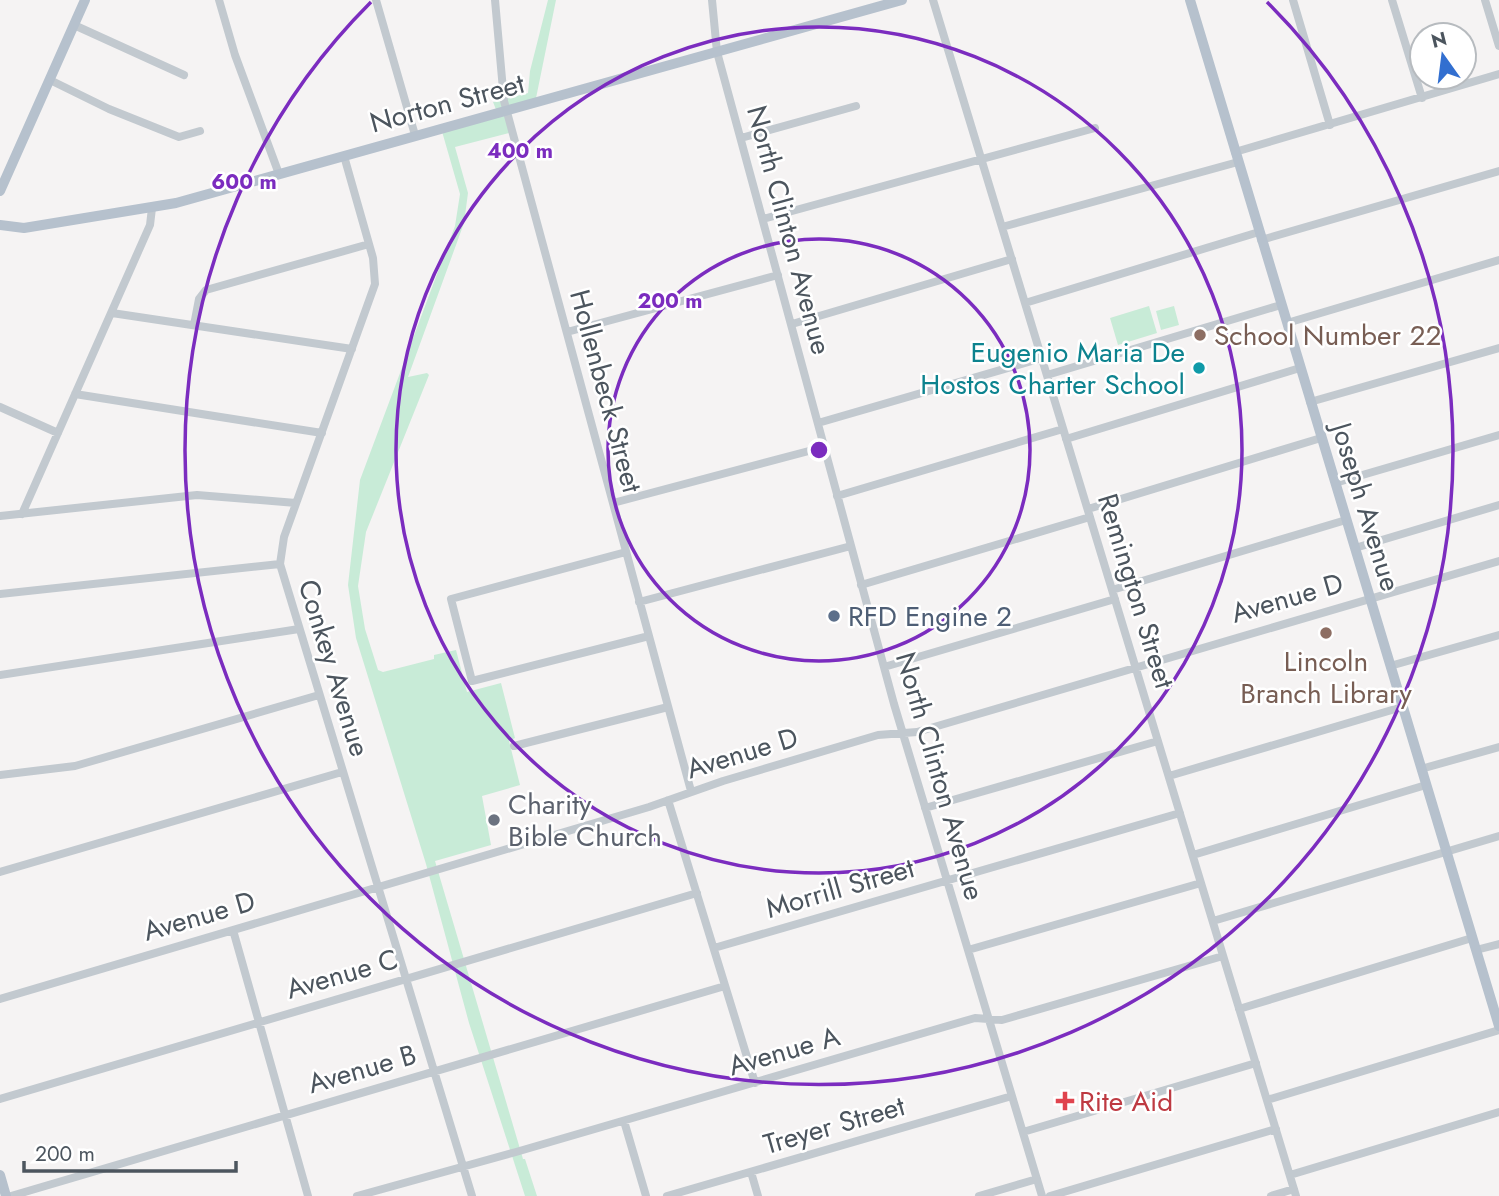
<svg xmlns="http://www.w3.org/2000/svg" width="1499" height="1196" font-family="Jost,sans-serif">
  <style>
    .green { fill: #c8ebd7 }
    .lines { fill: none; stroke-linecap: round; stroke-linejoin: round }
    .minor { stroke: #c2c9cf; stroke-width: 8 }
    .major { stroke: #b6c1cd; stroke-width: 10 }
    .ring { fill: none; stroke: #7b2cbf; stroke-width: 3.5 }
    .education-dot { fill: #8d6e63; stroke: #fff; stroke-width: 2.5 }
    .culture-dot { fill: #0f9aa8; stroke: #fff; stroke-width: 2.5 }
    .service-dot { fill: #5c6f8a; stroke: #fff; stroke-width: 2.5 }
    .worship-dot { fill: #6b7280; stroke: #fff; stroke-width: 2.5 }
    .health-dot { fill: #e0444e; stroke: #fff; stroke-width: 2.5 }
    .labels { text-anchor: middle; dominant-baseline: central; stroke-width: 5; stroke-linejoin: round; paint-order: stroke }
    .street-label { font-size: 28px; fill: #4c555e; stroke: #fff }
    .education-label { font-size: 28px; fill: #785e54; stroke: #fff; text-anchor: start }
    .culture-label { font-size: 28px; fill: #0d838f; stroke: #fff; text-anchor: end }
    .service-label { font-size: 28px; fill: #4e5e75; stroke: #fff; text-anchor: start }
    .worship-label { font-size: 28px; fill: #5b616d; stroke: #fff; text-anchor: start }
    .health-label { font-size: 28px; fill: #be3a42; stroke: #fff; text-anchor: start }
    .centre { fill: #7b2cbf; stroke: #fff; stroke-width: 3.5 }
    .ring-label { font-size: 21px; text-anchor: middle; font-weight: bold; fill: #7b2cbf; stroke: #fff; stroke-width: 5; stroke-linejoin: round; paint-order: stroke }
  </style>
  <rect width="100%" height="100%" fill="#f5f3f3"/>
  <path class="green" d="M 548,0 L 556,0 L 535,103 L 507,110 L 513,132 L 455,147 L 468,193 L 464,223 L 408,377 L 427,373 L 429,375 L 366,532 L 358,586 L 365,629 L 378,670 L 383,672 L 434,659 L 434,655 L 456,650 L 467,692 L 501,683 L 515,738 L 509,741 L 520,785 L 482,796 L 491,845 L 435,861 L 523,1159 L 525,1159 L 537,1196 L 525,1196 L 469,1023 L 426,864 L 356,638 L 348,585 L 360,480 L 455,226 L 460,194 L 441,128 L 497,112 L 493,102 L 528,93 L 530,71 Z
    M 1149,306 L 1157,333 L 1118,345 L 1110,318 Z
    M 1174,306 L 1179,325 L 1161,330 L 1156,311 Z"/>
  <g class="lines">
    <path class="minor" d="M 219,0 L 235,55 L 279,174
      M 376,0 L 415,135
      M 495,0 L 504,101 L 691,791
      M 712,0 L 717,52 L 894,704 L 1042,1196
      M 933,0 L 1296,1196
      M 1293,0 L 1330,125
      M 1392,0 L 1422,98
      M 1485,0 L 1499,46
      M 74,25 L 184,75
      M 50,80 L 109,109 L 179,137 L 200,131
      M 741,138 L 856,106
      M 1235,152 L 1499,74
      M 344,156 L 373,258 L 375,284 L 284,537 L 280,564 L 472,1196
      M 763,219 L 1095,128
      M 1002,227 L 1238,162
      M 1261,240 L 1499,171
      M 1025,303 L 1259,232
      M 112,313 L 352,349
      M 1287,323 L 1499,260
      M 792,324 L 1012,259
      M 194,325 L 199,299 L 206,290 L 369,244
      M 567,332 L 778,275
      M 1047,375 L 1281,305
      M 75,394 L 322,433
      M 1310,402 L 1499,348
      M 0,407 L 58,433
      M 818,423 L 1042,358
      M 1066,439 L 1300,368
      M 1335,483 L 1499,435
      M 837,496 L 1063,429
      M 613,503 L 824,447
      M 1088,509 L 1321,438
      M 22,514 L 150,225 L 152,208
      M 0,516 L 197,495 L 296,503
      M 1355,548 L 1499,505
      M 626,552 L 451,599 L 472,681 L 649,636
      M 861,585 L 1090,517
      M 1112,590 L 1346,520
      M 0,594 L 280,564
      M 639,602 L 851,546
      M 1390,666 L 1499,635
      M 884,667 L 1115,599
      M 0,675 L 299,629
      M 514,746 L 668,707
      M 1421,769 L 1499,747
      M 0,775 L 75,766 L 319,695
      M 1169,776 L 1402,707
      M 668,800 L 755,1083
      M 925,808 L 1158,741
      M 1193,855 L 1426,785
      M 0,872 L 342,772
      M 1213,921 L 1499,836
      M 233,930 L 308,1196
      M 714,948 L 1180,813
      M 968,950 L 1201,883
      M 1476,950 L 1499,944
      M 0,999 L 649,807 L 723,781 L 878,735 L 917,732 L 1499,561
      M 1239,1009 L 1472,938
      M 0,1099 L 697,893
      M 1267,1100 L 1499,1030
      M 624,1121 L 646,1196
      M 1023,1132 L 1256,1063
      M 751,1172 L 758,1196
      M 1290,1175 L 1499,1112
      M 11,1196 L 725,986
      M 357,1196 L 516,1152 L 975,1018 L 1002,1020 L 1223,956
      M 667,1196 L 1012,1096
      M 979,1196 L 1037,1179
      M 1050,1196 L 1276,1129
      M 1271,1196 L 1294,1189"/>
    <path class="major" d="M 1190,0 L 1499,1026
      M 0,191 L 85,0
      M 0,225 L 24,228 L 176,203 L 902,0
      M 0,1175 L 6,1196"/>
  </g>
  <g class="ring">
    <circle cx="819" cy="450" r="211"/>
    <circle cx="819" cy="450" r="423"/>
    <path d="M1267 2A634 634 0 1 1 371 2"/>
  </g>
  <g class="education-dot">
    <circle cx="1200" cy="335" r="7"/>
    <circle cx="1326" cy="633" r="7"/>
  </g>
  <circle class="culture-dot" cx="1199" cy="368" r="7"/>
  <circle class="service-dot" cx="834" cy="616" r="7"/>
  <circle class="worship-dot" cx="494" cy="820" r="7"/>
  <path class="health-dot" d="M1061.5 1090.5h7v7h7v7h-7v7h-7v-7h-7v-7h7z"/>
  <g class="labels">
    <g class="street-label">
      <text transform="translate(447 103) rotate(-15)">Norton Street</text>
      <text transform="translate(789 230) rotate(75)">North Clinton Avenue</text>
      <text transform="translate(606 391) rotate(75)">Hollenbeck Street</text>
      <text transform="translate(1366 507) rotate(73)">Joseph Avenue</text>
      <text transform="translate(1136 591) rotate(73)">Remington Street</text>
      <text transform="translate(1287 598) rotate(-16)">Avenue D</text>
      <text transform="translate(334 668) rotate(73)">Conkey Avenue</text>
      <text transform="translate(742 753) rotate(-17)">Avenue D</text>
      <text transform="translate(940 776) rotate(74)">North Clinton Avenue</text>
      <text transform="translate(840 888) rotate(-16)">Morrill Street</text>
      <text transform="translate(199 916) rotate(-16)">Avenue D</text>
      <text transform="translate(342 974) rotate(-16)">Avenue C</text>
      <text transform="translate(784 1051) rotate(-16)">Avenue A</text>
      <text transform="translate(362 1069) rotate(-16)">Avenue B</text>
      <text transform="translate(834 1125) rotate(-16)">Treyer Street</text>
    </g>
    <g class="education-label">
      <text x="1214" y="335">School Number 22</text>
      <text x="1326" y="661" text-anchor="middle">Lincoln<tspan x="1326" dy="32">Branch Library</tspan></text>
    </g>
    <g class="culture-label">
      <text x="1185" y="352">Eugenio Maria De<tspan x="1185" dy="32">Hostos Charter School</tspan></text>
    </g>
    <g class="service-label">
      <text x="848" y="616">RFD Engine 2</text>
    </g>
    <g class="worship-label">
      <text x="508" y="804">Charity<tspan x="508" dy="32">Bible Church</tspan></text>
    </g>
    <g class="health-label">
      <text x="1079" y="1101">Rite Aid</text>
    </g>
  </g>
  <circle cx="819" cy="450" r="10" class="centre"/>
  <g class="ring-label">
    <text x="520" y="158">400 m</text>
    <text x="244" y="189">600 m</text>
    <text x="670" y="308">200 m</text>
  </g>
  <g transform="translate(1443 56) rotate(346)"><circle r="33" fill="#ffffff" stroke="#b7bbbf" stroke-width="2"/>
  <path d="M0-5L12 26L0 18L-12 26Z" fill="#326fd0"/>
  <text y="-10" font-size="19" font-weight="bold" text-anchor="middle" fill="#4c555e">N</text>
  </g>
  <path d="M24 1161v10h212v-10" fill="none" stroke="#4c555e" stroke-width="3.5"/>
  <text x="35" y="1161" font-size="21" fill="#4c555e" stroke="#ffffff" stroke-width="5" paint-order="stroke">200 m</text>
</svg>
